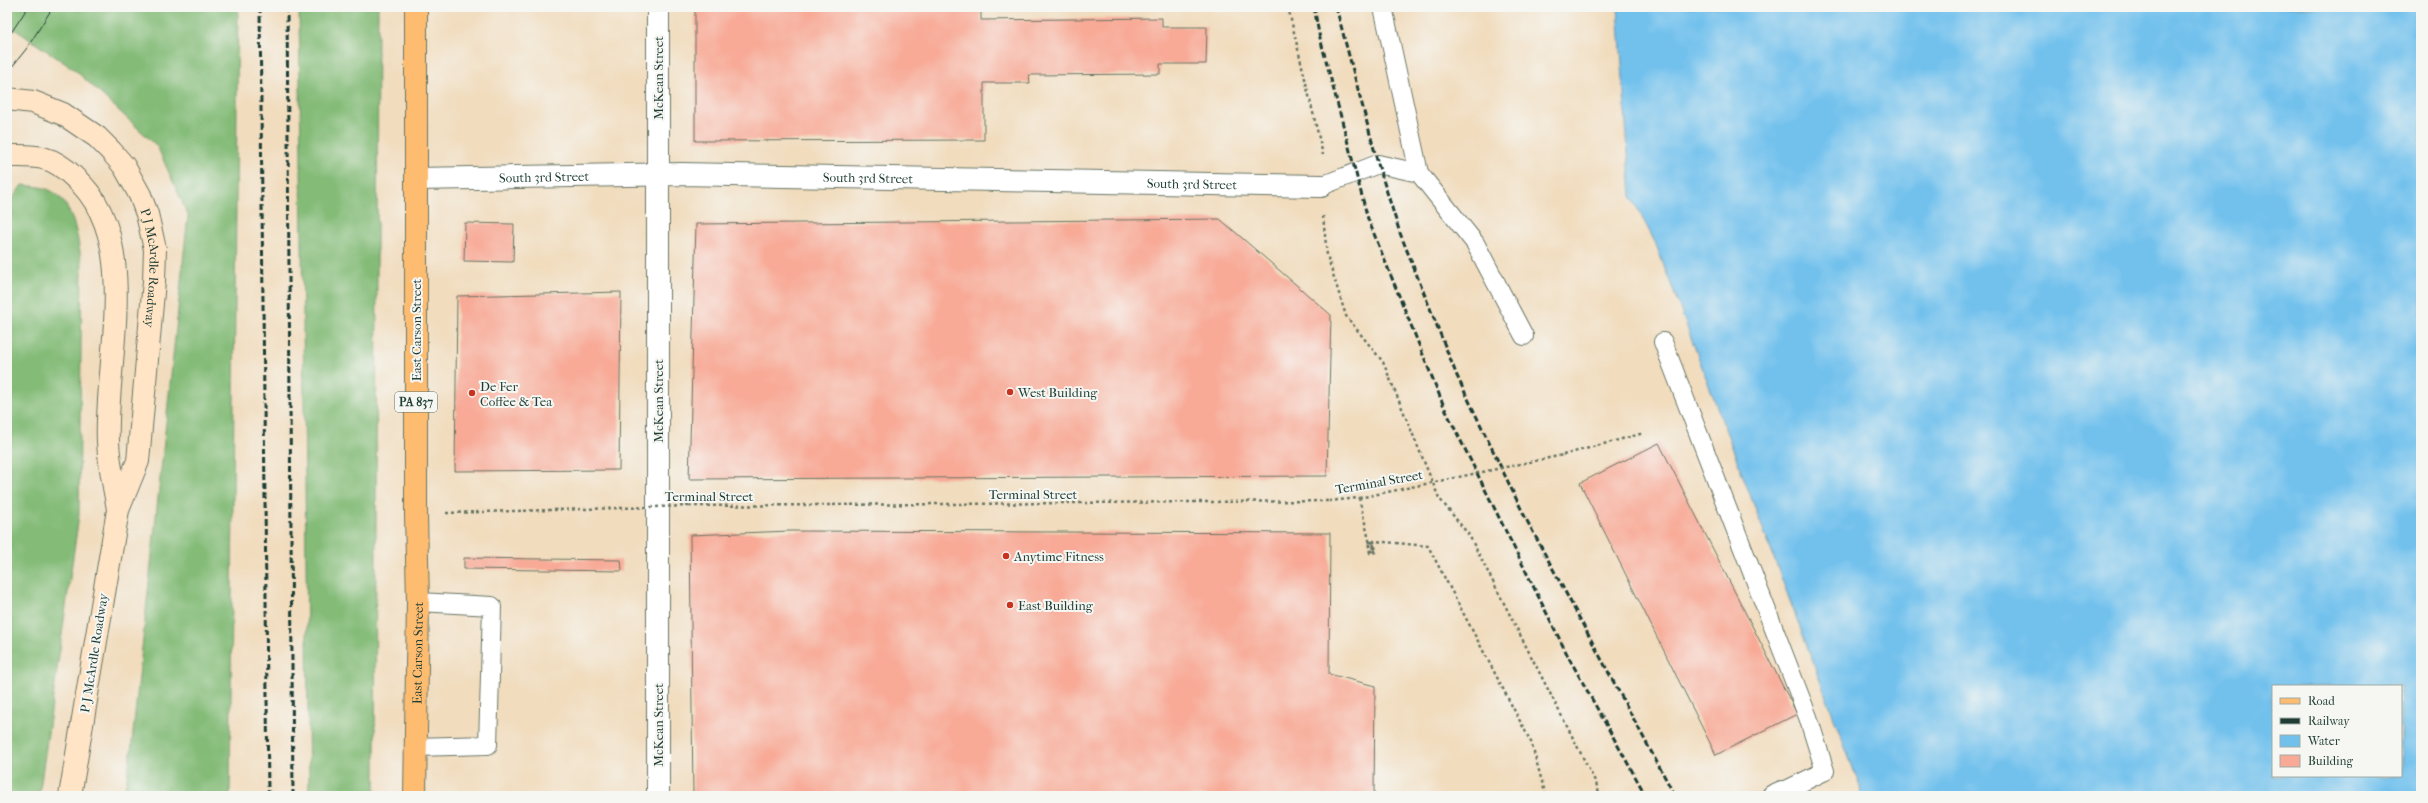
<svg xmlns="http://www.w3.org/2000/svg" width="2428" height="803" font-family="'IM FELL French Canon',serif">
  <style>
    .forest { fill: #83bb77; stroke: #517c56 }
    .water { fill: #72c1ed; stroke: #487f90; fill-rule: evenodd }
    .building { fill: #f8aa97 }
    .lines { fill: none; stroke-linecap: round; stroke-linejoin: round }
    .lane-casing { stroke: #687564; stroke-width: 20 }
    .street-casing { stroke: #687564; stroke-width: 24 }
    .secondary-casing { stroke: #687564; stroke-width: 24 }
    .primary-casing { stroke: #687564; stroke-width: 24 }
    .path { stroke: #687564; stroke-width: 2.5; stroke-dasharray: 3 3; stroke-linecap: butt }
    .lane { stroke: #fff; stroke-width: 18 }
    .street { stroke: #fff; stroke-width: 22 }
    .secondary { stroke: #ffe4c6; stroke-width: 22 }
    .primary { stroke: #febc70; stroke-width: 22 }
    .tram { stroke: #1f3d34; stroke-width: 1 }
    .rail { stroke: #1f3d34; stroke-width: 3; stroke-dasharray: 6 3; stroke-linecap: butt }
    .path-bridge { stroke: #687564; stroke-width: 2.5; stroke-dasharray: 3 3; stroke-linecap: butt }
    .poi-dot { fill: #c8321e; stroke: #f6f6f2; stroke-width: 1.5 }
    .labels { text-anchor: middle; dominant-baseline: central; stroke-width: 4; stroke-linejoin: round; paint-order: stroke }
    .shield { fill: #f6f6f2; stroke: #60746d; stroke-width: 1 }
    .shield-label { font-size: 12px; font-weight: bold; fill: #1f3d34 }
    .street-label { font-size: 13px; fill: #1f3d34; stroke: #f6f6f2 }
    .poi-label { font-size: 13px; fill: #1f3d34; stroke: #f6f6f2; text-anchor: start }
  </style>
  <rect width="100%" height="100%" fill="#f6f6f2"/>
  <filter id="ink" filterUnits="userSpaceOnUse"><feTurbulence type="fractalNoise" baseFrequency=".025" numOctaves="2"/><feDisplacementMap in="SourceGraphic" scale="8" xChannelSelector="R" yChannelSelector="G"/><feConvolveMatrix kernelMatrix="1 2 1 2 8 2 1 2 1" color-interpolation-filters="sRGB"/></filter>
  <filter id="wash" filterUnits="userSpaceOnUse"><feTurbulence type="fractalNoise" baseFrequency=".012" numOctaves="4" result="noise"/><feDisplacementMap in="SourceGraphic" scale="16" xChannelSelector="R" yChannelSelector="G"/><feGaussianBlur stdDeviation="0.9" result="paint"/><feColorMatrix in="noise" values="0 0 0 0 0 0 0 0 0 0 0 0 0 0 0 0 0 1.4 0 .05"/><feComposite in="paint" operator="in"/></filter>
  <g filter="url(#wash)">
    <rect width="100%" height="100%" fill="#f1dcbd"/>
    <path class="forest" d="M 7,7 L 238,7 L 230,796 L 124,796 L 131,752 L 188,215 L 157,146 L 75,70 L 7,24 Z
      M 299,7 L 378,7 L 375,796 L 309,796 Z
      M 22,185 C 29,186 37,186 44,188 C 74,196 78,240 82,265 L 79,515 L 39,796 L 7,796 L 7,206 Z"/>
    <path class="water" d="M 1618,7 L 2421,7 L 2421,796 L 1861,796 L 1860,787 L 1655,242 L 1631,196 ZM 2273,686 L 2401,686 L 2401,776 L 2273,776 Z"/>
    <g id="blocks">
      <path class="building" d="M 734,7 L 981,7 L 981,20 L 1162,18 L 1162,27 L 1207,27 L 1206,64 L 1160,64 L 1160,74 L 1029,75 L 1030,83 L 984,83 L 984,140 L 695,141 L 695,8 Z
        M 1220,219 L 1331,315 L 1327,476 L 689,479 L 696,224 Z
        M 465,223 L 514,224 L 513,262 L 464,261 Z
        M 621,292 L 619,470 L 455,471 L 457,296 Z
        M 1659,443 L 1797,714 L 1716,755 L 1580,483 Z
        M 790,531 L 1330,533 L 1329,674 L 1375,686 L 1374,796 L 693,796 L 690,535 Z
        M 464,558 L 621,560 L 622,571 L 464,569 Z"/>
    </g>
  </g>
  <g filter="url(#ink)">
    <use href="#blocks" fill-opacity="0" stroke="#687564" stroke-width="1"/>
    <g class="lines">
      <g class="lane-casing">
        <path id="lane" d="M 1383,7 L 1419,173 L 1475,243 L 1524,336
          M 1321,186 L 1378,164 L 1419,173
          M 1663,342 L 1808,717 L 1825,771 L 1782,792
          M 415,747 L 488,745 L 492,606 L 418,602"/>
      </g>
      <g class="street-casing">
        <g id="street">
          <path id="s1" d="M 416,179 L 682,174 L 1321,186"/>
          <path d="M 658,796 L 658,7"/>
          <path d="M 1773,796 L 1782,792"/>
        </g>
      </g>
      <g class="secondary-casing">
        <g id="secondary">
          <path id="s2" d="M 7,99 L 33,102 L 63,114 L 97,137 L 111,151 L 124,166 L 140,195 L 147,214 L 155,249 L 154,281 L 138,461 L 118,510 L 70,796"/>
          <path d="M 7,156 C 19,156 32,155 43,158 C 55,161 66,169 74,177 C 144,237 104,362 108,442 C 109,464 114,487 118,509"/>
        </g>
      </g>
      <g class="primary-casing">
        <g id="primary">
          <path id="s3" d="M 415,796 L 418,602 L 416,515 L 416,7"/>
        </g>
      </g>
      <path class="path" d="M 1288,7 L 1323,155
        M 1323,216 L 1327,255 L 1346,316 L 1383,362 L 1439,498 L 1469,535 L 1596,783 L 1600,796
        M 1563,455 L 1644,433
        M 689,506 L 1329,501
        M 446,513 L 620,508
        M 1370,544 L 1371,551 L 1374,551 L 1373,542 L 1369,543 L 1370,552 L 1375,551 L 1373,542 L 1368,542 L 1370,553 L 1376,552 L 1374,541 L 1428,546 L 1531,742 L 1546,796"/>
      <use href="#lane" class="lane"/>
      <use href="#street" class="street"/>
      <use href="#secondary" class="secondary"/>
      <use href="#primary" class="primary"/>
      <path class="tram" d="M 7,39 L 28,7
        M 7,73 L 27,48 L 53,7"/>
      <path class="rail" d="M 260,7 L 268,796
        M 287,7 L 293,796
        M 1314,7 L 1319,34 L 1368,219 L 1445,409 L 1569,658 L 1646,796
        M 1336,7 L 1378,164 L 1400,233 L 1457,376 L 1525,517 L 1675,796"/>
      <path class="path-bridge" d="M 1359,498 L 1370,544
        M 1329,501 L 1359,498 L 1563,455
        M 620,508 L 689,506"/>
    </g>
  </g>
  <g class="poi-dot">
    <circle cx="1010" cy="392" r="4"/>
    <circle cx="472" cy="393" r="4"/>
    <circle cx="1006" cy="556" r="4"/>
    <circle cx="1010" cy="605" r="4"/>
  </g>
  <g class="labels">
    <rect class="shield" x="395" y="392" width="42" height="20" rx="3"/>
    <g class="shield-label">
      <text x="416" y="402">PA 837</text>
    </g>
    <g class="street-label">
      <text transform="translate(658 78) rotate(-90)">McKean Street</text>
      <text stroke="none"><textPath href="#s1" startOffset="128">South 3rd Street</textPath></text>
      <text stroke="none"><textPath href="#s1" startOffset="452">South 3rd Street</textPath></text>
      <text stroke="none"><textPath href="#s1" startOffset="776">South 3rd Street</textPath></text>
      <text stroke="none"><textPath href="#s2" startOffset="247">P J McArdle Roadway</textPath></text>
      <text transform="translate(416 330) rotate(-90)">East Carson Street</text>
      <text transform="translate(658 401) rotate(-90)">McKean Street</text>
      <text transform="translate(1379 482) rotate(-10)">Terminal Street</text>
      <text x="1033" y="494">Terminal Street</text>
      <text x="709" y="496">Terminal Street</text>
      <text transform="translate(94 653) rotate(-81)">P J McArdle Roadway</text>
      <text stroke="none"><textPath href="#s3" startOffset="143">East Carson Street</textPath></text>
      <text transform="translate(658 725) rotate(-90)">McKean Street</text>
    </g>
    <g class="poi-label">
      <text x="480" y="386">De Fer<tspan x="480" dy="15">Coffee &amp; Tea</tspan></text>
      <text x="1018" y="392">West Building</text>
      <text x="1014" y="556">Anytime Fitness</text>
      <text x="1018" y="605">East Building</text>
    </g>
  </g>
  <rect width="2428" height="803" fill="none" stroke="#f6f6f2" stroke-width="24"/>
  <rect x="2272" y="685" width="130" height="92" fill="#f6f6f2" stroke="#a0aca6"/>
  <rect x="2280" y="698" width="20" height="6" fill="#febc70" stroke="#a0aca6"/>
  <text x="2308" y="705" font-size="12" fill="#1f3d34">Road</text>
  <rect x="2280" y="718" width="20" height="6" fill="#1f3d34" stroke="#a0aca6"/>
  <text x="2308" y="725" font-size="12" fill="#1f3d34">Railway</text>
  <rect x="2280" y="735" width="20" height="12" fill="#72c1ed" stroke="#a0aca6"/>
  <text x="2308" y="745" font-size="12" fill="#1f3d34">Water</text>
  <rect x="2280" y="755" width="20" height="12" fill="#f8aa97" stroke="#a0aca6"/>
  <text x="2308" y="765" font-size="12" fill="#1f3d34">Building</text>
</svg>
